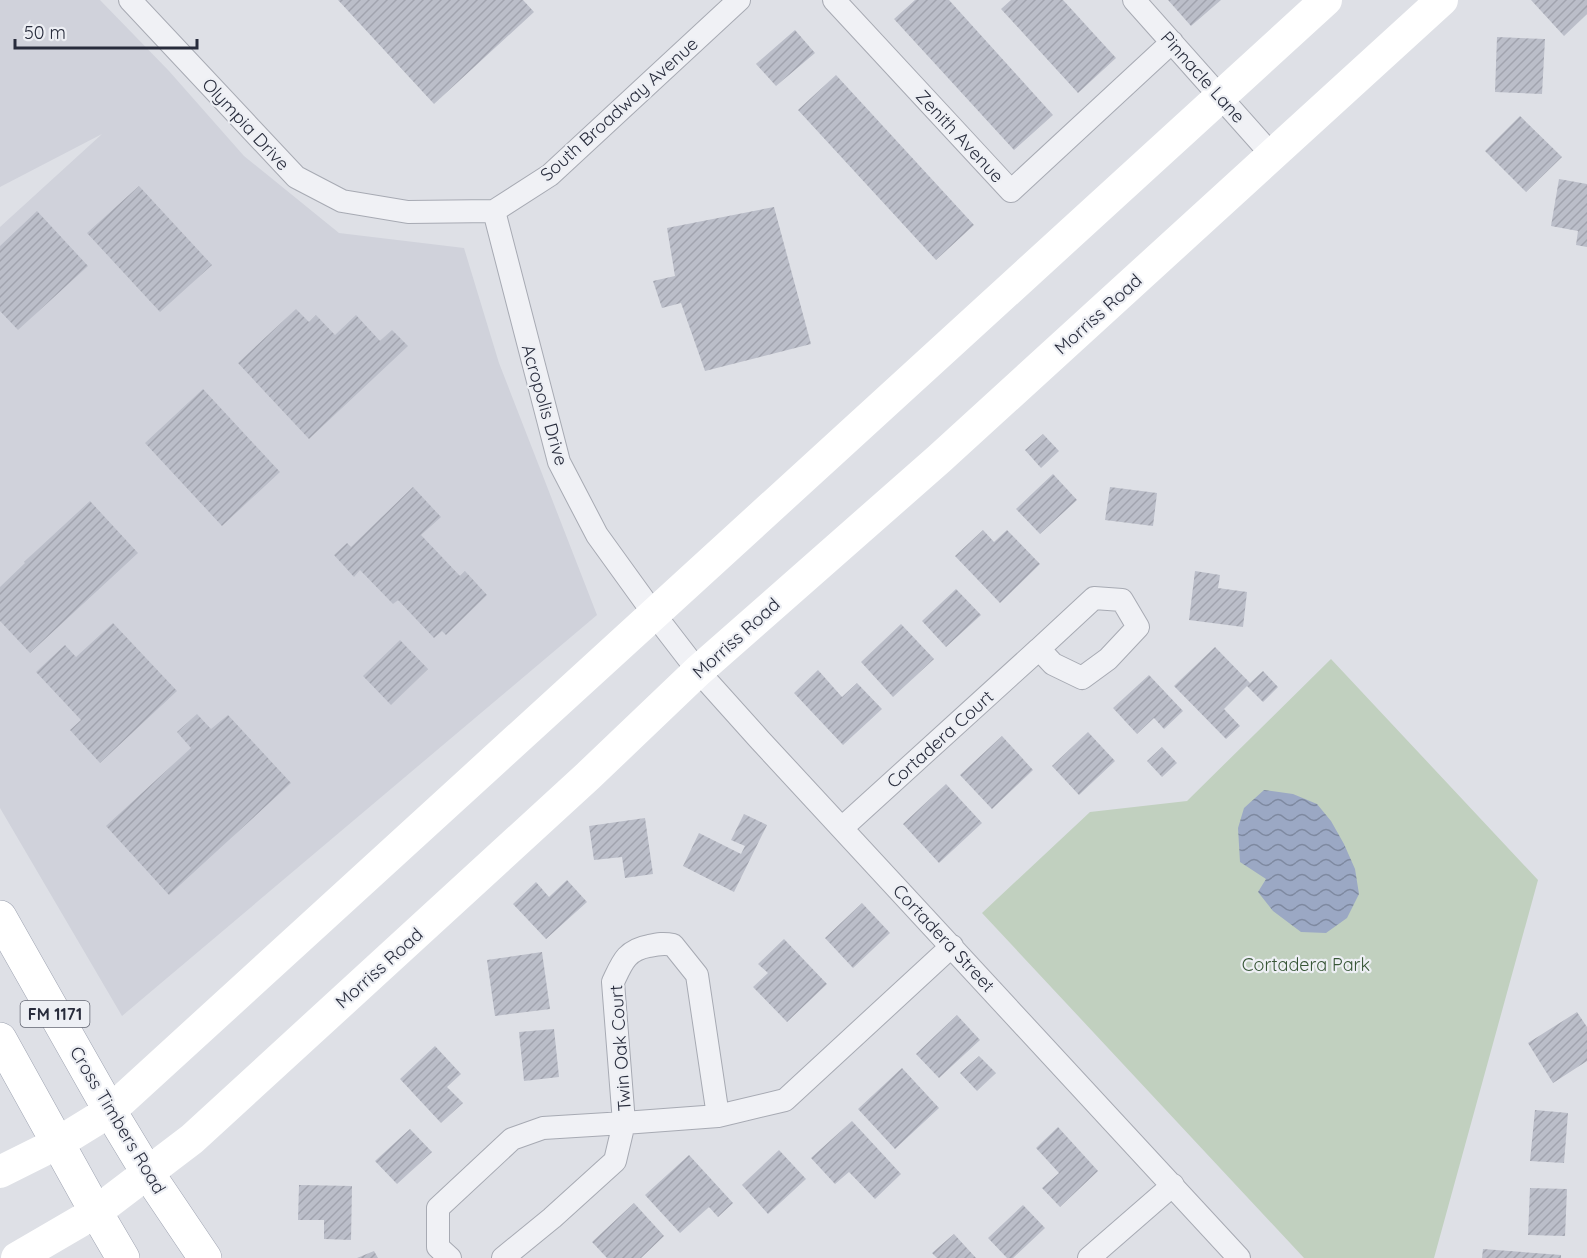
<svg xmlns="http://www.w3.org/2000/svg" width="1587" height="1258" font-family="Quicksand,sans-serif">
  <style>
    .built { fill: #d0d2db }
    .park { fill: #c1d0bf }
    .water { fill: url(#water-waves) }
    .building { fill: url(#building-hatch) }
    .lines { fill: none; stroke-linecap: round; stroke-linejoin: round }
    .minor-casing { stroke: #a7aab3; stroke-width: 24 }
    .primary-casing { stroke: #9ea3b1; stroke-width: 34 }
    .minor { stroke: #f0f1f5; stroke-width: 22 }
    .secondary { stroke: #fff; stroke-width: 32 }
    .primary { stroke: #fff; stroke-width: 33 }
    .labels { text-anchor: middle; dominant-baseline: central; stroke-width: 4.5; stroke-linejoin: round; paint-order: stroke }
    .shield { fill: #edeff4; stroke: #636673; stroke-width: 1.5 }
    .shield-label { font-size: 16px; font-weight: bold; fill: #282c3c }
    .street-label { font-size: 18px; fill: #282c3c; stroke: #edeff4 }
    .park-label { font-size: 18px; fill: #375636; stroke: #edeff4 }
  </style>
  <defs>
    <pattern id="water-waves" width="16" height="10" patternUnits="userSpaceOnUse" patternTransform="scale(1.5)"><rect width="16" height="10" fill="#9ba8c4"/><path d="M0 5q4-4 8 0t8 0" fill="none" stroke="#7e89a0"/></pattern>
    <pattern id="building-hatch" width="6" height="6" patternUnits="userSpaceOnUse" patternTransform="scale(1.5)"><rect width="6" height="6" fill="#bbbec9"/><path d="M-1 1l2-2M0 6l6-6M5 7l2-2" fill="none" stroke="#a1a3ae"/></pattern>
  </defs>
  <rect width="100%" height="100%" fill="#dee0e6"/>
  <path class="built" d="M 0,0 L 100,0 L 169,71 L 244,156 L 339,233 L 464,248 L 499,363 L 597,615 L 122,1016 L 0,808 L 0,227 L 102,134 L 0,187 Z"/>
  <path class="park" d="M 1331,659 L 1538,880 L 1434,1258 L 1304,1258 L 982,913 L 1090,812 L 1187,801 Z"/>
  <path class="water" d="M 1264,790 L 1293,794 L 1317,804 L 1331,821 L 1344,844 L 1355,869 L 1359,894 L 1347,918 L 1326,933 L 1301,932 L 1273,911 L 1258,892 L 1266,879 L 1240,862 L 1238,828 L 1244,808 Z"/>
  <path class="building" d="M 338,0 L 523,0 L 534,12 L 434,104 Z
    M 915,0 L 949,0 L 1053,115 L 1014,150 L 894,19 Z
    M 1011,0 L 1063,0 L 1116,58 L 1078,93 L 1001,9 Z
    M 1168,0 L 1221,0 L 1191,26 Z
    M 1531,0 L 1587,0 L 1587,14 L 1564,36 Z
    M 795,30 L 815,53 L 776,86 L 756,64 Z
    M 1497,37 L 1545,39 L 1542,94 L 1495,92 Z
    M 836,75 L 974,225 L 936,260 L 798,110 Z
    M 1520,116 L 1562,157 L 1526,192 L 1485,151 Z
    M 1559,179 L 1587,184 L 1587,247 L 1576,245 L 1578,231 L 1551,226 Z
    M 139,186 L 212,265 L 160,312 L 87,233 Z
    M 774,207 L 811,344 L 705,371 L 681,303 L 662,308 L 653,281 L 675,276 L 667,228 Z
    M 37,211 L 88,266 L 18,330 L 0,311 L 0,246 Z
    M 296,309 L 309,322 L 316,315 L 335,335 L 356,315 L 380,341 L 392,330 L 408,346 L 309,439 L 238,363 Z
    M 203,389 L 280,472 L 222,526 L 145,443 Z
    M 1043,434 L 1059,451 L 1041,468 L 1025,450 Z
    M 1053,474 L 1077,500 L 1040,534 L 1016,509 Z
    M 413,487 L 441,517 L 421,535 L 460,576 L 465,571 L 487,595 L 446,635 L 442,631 L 434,638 L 398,600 L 393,604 L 360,570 L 354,577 L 334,555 L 347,543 L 351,547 Z
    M 1110,487 L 1157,493 L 1153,526 L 1105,520 Z
    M 90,501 L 138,553 L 30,653 L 0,621 L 0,587 L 25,563 L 24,562 Z
    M 983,530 L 994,542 L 1007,530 L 1040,564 L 1000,603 L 955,556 Z
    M 1195,571 L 1220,575 L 1218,588 L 1247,592 L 1243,627 L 1189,620 Z
    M 956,589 L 981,615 L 946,647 L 922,621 Z
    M 113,623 L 177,691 L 100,763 L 70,730 L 81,720 L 36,672 L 65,645 L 76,657 Z
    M 901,624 L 934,659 L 893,697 L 861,662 Z
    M 400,640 L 428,669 L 391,705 L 363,676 Z
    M 1215,647 L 1250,683 L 1263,671 L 1278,687 L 1263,702 L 1247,686 L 1224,709 L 1240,726 L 1226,739 L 1174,686 Z
    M 818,670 L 842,697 L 857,683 L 882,709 L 843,745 L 794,693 Z
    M 1149,675 L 1183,711 L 1164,729 L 1154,718 L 1137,734 L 1113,708 Z
    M 197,714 L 211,729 L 228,715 L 291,783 L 169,895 L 106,826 L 191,748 L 177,732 Z
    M 1088,732 L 1115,761 L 1079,795 L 1052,766 Z
    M 1002,736 L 1033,770 L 992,809 L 960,775 Z
    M 1162,747 L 1177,763 L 1162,777 L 1147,761 Z
    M 946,784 L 982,823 L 939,863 L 903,824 Z
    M 744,814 L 767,825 L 734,892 L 683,866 L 699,833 L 741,854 L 745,846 L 731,840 Z
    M 645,818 L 653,874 L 625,878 L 622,857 L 594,860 L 589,826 Z
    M 567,880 L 587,902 L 546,939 L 513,904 L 536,882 L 549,897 Z
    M 862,903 L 890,933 L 853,968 L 825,938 Z
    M 784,939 L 827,984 L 787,1022 L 753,987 L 768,973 L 758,964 Z
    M 542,952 L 550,1009 L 495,1016 L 487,960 Z
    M 1577,1012 L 1587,1027 L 1587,1061 L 1553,1083 L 1528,1043 Z
    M 957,1015 L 980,1040 L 939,1078 L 916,1054 Z
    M 554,1029 L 559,1077 L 524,1081 L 519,1032 Z
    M 435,1046 L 461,1074 L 447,1087 L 463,1103 L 441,1123 L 400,1079 Z
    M 979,1056 L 996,1073 L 977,1091 L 960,1073 Z
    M 902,1068 L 939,1108 L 895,1149 L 858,1109 Z
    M 1535,1110 L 1568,1113 L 1564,1163 L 1530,1161 Z
    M 852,1121 L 901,1174 L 875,1199 L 849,1172 L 835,1184 L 811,1158 Z
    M 1058,1127 L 1098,1171 L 1060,1207 L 1042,1188 L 1059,1173 L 1036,1148 Z
    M 410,1129 L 432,1152 L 397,1184 L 375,1161 Z
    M 779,1150 L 806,1179 L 768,1214 L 742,1185 Z
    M 689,1155 L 733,1203 L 718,1217 L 709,1207 L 680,1233 L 645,1195 Z
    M 299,1185 L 352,1186 L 351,1240 L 324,1239 L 324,1220 L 298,1220 Z
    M 1530,1188 L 1567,1189 L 1565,1236 L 1528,1235 Z
    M 634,1203 L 664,1236 L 641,1258 L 607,1258 L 592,1242 Z
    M 1023,1205 L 1045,1228 L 1013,1258 L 1007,1258 L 988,1238 Z
    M 954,1234 L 976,1258 L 937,1258 L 932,1253 Z
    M 1483,1249 L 1561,1255 L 1561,1258 L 1482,1258 Z
    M 374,1251 L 378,1258 L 357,1258 Z"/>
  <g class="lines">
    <g class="minor-casing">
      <path id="minor" d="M 130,0 L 296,177 L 342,201 L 408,212 L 494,211
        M 834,0 L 1011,191 L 1172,42
        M 1134,0 L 1272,155
        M 494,211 L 559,462 L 597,535 L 654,614 L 698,671 L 759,739 L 1239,1258
        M 494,211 L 550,175 L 739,0
        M 1094,598 L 1122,600 L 1138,627 L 1108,659 L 1082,678 L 1053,664 L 1039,649 Z
        M 842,828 L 1039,649
        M 718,1116 L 697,975 L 673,945 C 664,943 658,944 649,946 C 626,950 622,963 613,982 L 624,1123 L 718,1116 L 785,1100 L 952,946
        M 450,1258 L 438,1247 L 438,1208 L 512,1139 L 543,1128 L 624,1123 L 615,1161 L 552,1218 L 503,1258
        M 1089,1258 L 1173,1185"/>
    </g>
    <g class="primary-casing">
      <path id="primary" d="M 0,917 L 110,1111 L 147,1172 L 205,1258
        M 0,1039 L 96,1212 L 123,1258"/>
    </g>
    <use href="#minor" class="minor"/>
    <path class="secondary" d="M 0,1172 L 58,1143 L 110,1111 L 1326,0
      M 17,1258 L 96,1212 L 192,1139 L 588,776 L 698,671 L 939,459 L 1442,0"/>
    <use href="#primary" class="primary"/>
  </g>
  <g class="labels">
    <rect class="shield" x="20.5" y="1001" width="69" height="26" rx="4.5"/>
    <g class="shield-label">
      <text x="55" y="1014">FM 1171</text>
    </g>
    <g class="street-label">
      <text transform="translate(1203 77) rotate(48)">Pinnacle Lane</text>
      <text transform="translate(619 109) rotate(-42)">South Broadway Avenue</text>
      <text transform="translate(246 124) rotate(47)">Olympia Drive</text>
      <text transform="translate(960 136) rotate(47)">Zenith Avenue</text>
      <text transform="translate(1098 314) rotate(-42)">Morriss Road</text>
      <text transform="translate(545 405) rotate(74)">Acropolis Drive</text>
      <text transform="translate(736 638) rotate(-42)">Morriss Road</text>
      <text transform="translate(940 739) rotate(-42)">Cortadera Court</text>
      <text transform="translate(944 938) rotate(47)">Cortadera Street</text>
      <text transform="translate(379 968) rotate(-42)">Morriss Road</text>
      <text transform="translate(620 1048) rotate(-94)">Twin Oak Court</text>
      <text transform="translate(118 1120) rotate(59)">Cross Timbers Road</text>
    </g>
    <g class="park-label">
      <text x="1306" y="964">Cortadera Park</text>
    </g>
  </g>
  <path d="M15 39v9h182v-9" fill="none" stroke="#282c3c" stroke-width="3"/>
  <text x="24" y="39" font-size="18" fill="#282c3c" stroke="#edeff4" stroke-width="4.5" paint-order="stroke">50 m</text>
</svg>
